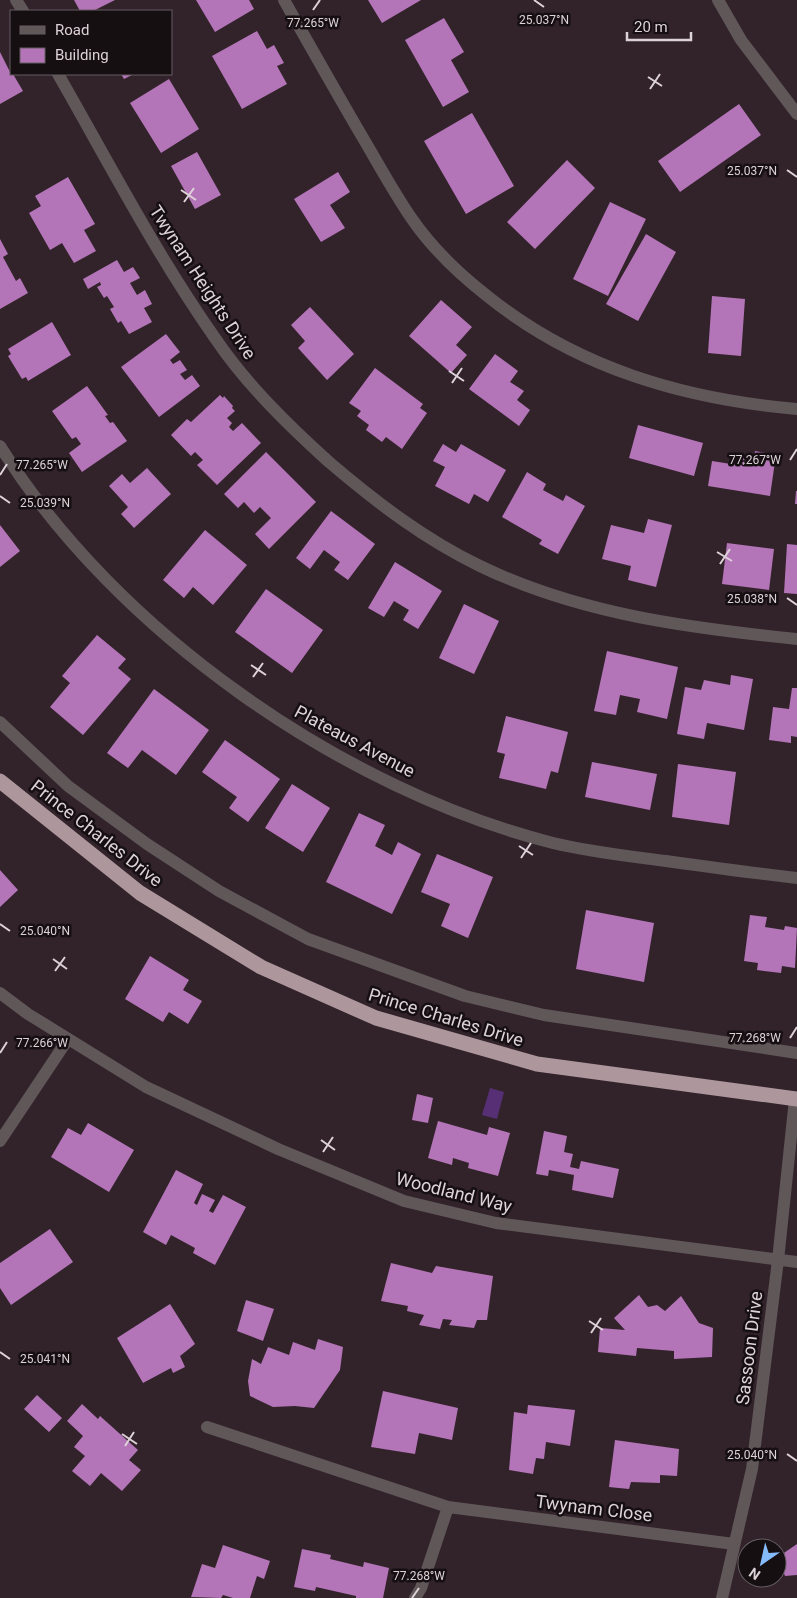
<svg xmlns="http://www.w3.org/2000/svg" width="797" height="1598" font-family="Roboto,sans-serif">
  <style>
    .water { fill: #562f75 }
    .building { fill: #b475b8 }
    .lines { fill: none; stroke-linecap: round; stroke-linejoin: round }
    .lane { stroke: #605759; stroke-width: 12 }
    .street { stroke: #605759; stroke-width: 12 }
    .highway { stroke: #ad979d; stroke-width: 15 }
    .ticks { fill: none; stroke: #ddd2d8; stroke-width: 2 }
    .labels { text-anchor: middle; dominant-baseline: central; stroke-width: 5; stroke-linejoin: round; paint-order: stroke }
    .street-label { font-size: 18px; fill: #ddd2d8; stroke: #150f12 }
    .ticks-label { font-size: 12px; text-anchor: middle; fill: #ddd2d8; stroke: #150f12; stroke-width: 5; stroke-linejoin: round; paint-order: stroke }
  </style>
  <rect width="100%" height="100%" fill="#32232b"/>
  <path class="water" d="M 490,1088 L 504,1092 L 497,1119 L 482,1115 Z"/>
  <path class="building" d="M 74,0 L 115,0 L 93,11 L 80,11 Z
    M 196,0 L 249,0 L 254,9 L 215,32 Z
    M 368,0 L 421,0 L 382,23 Z
    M 444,18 L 464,52 L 451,60 L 469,92 L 443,107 L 405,40 Z
    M 257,31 L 267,49 L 274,45 L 284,63 L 277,66 L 287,84 L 242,109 L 212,56 Z
    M 0,52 L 11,74 L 13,74 L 23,91 L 0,104 Z
    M 121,74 L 134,74 L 124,79 Z
    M 169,79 L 199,129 L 161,153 L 130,103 Z
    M 739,104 L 761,135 L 680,192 L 658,161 Z
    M 472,113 L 514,186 L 466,214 L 424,141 Z
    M 197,152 L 221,195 L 195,209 L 171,166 Z
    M 567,160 L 595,188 L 535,249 L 507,222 Z
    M 338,172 L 350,192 L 330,205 L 345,228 L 321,242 L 294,199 Z
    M 68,177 L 95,224 L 84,230 L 96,251 L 74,263 L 62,243 L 50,250 L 29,213 L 41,206 L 35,196 Z
    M 610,202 L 646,219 L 608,296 L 573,279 Z
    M 646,234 L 676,252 L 638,321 L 606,304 Z
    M 0,239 L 8,254 L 3,257 L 16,281 L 20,278 L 28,293 L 0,309 Z
    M 117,260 L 124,272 L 133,267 L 140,278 L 130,283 L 137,295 L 145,290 L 152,304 L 144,308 L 152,322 L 129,334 L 121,321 L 118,323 L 110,309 L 114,307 L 107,296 L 104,298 L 97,287 L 101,285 L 100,282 L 88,289 L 83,279 Z
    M 712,296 L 745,299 L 741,356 L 708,353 Z
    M 441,300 L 472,327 L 456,345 L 467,355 L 451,373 L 409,336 Z
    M 310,307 L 354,354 L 327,380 L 298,348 L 305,341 L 291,325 Z
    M 52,322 L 71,355 L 28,381 L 26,377 L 22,379 L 8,356 L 11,354 L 8,349 Z
    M 166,334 L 180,352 L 170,360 L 173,364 L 180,360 L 187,370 L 180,374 L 185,380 L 192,375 L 200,386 L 159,417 L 121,367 Z
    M 495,354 L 518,371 L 510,382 L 524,391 L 517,400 L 530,410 L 519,426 L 469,389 Z
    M 375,368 L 423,404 L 420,408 L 427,413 L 402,449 L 386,437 L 382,442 L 366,430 L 369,425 L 357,416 L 361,411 L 349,403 Z
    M 87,386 L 108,415 L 105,416 L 110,423 L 113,422 L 127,441 L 82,472 L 69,453 L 81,444 L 76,437 L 72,439 L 52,411 Z
    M 220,395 L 223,398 L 224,396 L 233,406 L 232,408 L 235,411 L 227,418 L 232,423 L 229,427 L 233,431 L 242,423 L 261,443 L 217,485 L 197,465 L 203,460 L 195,452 L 191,456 L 171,435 L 187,419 L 191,422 Z
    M 638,425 L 703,443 L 694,476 L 629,458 Z
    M 443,444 L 456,452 L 461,444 L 506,470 L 488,502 L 474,494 L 469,504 L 435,486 L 445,467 L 433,461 Z
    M 755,451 L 776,455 L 770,496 L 708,486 L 712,461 L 737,465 L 738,457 L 754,459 Z
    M 266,452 L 316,502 L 269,549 L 255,534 L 271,518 L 260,507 L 254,513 L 244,502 L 238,508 L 224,494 Z
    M 147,468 L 171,494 L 134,528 L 121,514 L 128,507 L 109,486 L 122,474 L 130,483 Z
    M 527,472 L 546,484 L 543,490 L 563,501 L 566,495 L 585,506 L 558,554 L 539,544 L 542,540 L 502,517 Z
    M 796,491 L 797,491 L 797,504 L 795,504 Z
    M 331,511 L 375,544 L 348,580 L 334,570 L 340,562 L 324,550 L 310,569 L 296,558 Z
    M 648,519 L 672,525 L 656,587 L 628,580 L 631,566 L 602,559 L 611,525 L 644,533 Z
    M 0,525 L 20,551 L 0,567 Z
    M 205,530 L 247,565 L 213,605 L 193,587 L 184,598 L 163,580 Z
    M 727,543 L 774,549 L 769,590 L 722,584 Z
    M 787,544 L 797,545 L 797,594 L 784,593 Z
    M 395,562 L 442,591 L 418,629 L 403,620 L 409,610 L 394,601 L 384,617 L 368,608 Z
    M 266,589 L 323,630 L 292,673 L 235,632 Z
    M 464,604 L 499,621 L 474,674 L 439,658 Z
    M 97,635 L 126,659 L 118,668 L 131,679 L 83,735 L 50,707 L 70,683 L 62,676 Z
    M 607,651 L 678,667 L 667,719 L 637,712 L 640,699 L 620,695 L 616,715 L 594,711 Z
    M 731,675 L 753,679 L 744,730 L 707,723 L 704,739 L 677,734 L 685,687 L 701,690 L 704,680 L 730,685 Z
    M 792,688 L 797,688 L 797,737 L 791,736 L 791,743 L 769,740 L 773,707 L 789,709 Z
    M 154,689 L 209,730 L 176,775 L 142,750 L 128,768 L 107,753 Z
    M 506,716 L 568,732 L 558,773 L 551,771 L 546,789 L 499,778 L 505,754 L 497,752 Z
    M 225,740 L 280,779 L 248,822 L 229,808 L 237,797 L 202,772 Z
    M 592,762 L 657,774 L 650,810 L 585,797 Z
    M 678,764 L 736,772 L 729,825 L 672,817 Z
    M 292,784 L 330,808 L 303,852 L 265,828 Z
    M 359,813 L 385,825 L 375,846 L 392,855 L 398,842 L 421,854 L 392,914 L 326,882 Z
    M 437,854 L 493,877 L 468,938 L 441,926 L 450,904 L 421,892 Z
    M 0,870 L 18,890 L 0,907 Z
    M 586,910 L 654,923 L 644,982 L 576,969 Z
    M 750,915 L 767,917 L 765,927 L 784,930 L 785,926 L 797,928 L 795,968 L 782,966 L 781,973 L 757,970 L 758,963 L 744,961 Z
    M 150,956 L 189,980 L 183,990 L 202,1001 L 188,1024 L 169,1012 L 163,1022 L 125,999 Z
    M 417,1094 L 433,1098 L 428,1123 L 412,1120 Z
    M 438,1121 L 487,1135 L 489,1127 L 510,1133 L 498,1176 L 468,1168 L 469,1163 L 453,1158 L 452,1165 L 428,1158 Z
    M 88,1123 L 134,1150 L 109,1192 L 51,1157 L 68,1128 L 81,1135 Z
    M 544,1131 L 567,1136 L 564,1152 L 573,1154 L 570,1167 L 579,1169 L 581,1161 L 619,1169 L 613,1198 L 572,1190 L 574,1175 L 549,1170 L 548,1176 L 536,1174 Z
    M 176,1170 L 203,1184 L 194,1203 L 197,1205 L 202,1194 L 215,1200 L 209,1211 L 213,1213 L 223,1195 L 246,1207 L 215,1265 L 193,1253 L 195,1248 L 171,1235 L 166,1245 L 143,1232 Z
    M 50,1229 L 73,1262 L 11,1305 L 0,1288 L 0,1263 Z
    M 391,1263 L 432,1273 L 436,1266 L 493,1276 L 487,1320 L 477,1320 L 474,1328 L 449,1325 L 452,1320 L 443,1319 L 440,1329 L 419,1325 L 424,1315 L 407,1311 L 408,1306 L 381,1301 Z
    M 639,1295 L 648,1307 L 657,1305 L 665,1311 L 681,1296 L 699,1323 L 713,1328 L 712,1357 L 674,1359 L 674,1351 L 637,1348 L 636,1356 L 598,1352 L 600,1328 L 625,1330 L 614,1318 Z
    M 246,1300 L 274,1309 L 263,1341 L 237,1331 Z
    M 170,1304 L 195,1344 L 180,1356 L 185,1367 L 173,1373 L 171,1368 L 143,1383 L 117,1338 Z
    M 318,1339 L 343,1347 L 340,1370 L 314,1408 L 295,1406 L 273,1407 L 250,1396 L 248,1381 L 252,1359 L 261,1364 L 268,1347 L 289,1355 L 293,1342 L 315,1350 Z
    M 383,1391 L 458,1408 L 452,1440 L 419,1433 L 415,1454 L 371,1447 Z
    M 37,1395 L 62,1418 L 49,1432 L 24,1409 Z
    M 82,1404 L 98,1419 L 100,1416 L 138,1450 L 129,1460 L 141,1470 L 122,1491 L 101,1473 L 90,1486 L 72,1471 L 85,1456 L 74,1447 L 83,1436 L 67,1421 Z
    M 528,1405 L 575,1410 L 570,1446 L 546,1442 L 544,1459 L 536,1458 L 533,1474 L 509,1470 L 514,1412 L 527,1414 Z
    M 615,1440 L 679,1449 L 677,1476 L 660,1475 L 660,1483 L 631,1482 L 629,1489 L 609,1487 Z
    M 797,1544 L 797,1575 L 785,1576 L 778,1557 Z
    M 223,1545 L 270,1561 L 264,1579 L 257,1576 L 250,1598 L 233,1598 L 223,1595 L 221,1598 L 191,1597 L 202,1564 L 215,1568 Z
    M 302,1549 L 331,1555 L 330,1559 L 363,1567 L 364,1562 L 389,1568 L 383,1598 L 356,1598 L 356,1596 L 316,1587 L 315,1591 L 294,1587 Z"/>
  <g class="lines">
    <path class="lane" d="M 0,722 L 68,786 L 147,844 L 219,891 L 308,939 L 465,996 L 544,1015 L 797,1053"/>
    <path class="street" d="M 16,0 L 23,11
      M 284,0 C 310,46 336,92 363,138 C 379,165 394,193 412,219 C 432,248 458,273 486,295 C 576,368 683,399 797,409
      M 718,0 L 741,40 L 797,114
      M 58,74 C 109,163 156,254 215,338 C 246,384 288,425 329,462 C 376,502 424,539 480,566 C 579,614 689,628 797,639
      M 0,446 C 115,631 343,790 553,843 C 590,852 628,856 666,861 C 709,867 753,873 797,878
      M 0,993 L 28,1014 L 146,1087 L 278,1149 L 404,1201 L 496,1223 L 797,1262
      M 0,1141 L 68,1039
      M 207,1427 L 448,1507 L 734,1544
      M 415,1598 L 421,1588 L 448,1507
      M 722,1598 L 752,1469 L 778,1260 L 795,1099"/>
    <path class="highway" d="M 0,781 L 140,893 L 261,967 L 376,1018 L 537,1064 L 797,1099"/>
  </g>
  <path class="ticks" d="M 534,0 L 544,7M 313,10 L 320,0M 648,77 L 662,86M 650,89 L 660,74M 787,170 L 797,177M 181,190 L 196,200M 184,202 L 194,188M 449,371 L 464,381M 452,383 L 462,368M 790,460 L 797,449M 0,475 L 7,464M 0,496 L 10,503M 717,552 L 732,561M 720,564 L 730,549M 787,598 L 797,605M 251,665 L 266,675M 253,677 L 263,663M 519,846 L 533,855M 521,858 L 531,843M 0,924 L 10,931M 53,959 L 67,969M 55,971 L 65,957M 790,1038 L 797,1027M 0,1053 L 7,1042M 321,1140 L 335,1150M 323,1152 L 333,1137M 589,1321 L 603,1330M 591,1333 L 601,1318M 0,1352 L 10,1359M 122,1434 L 137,1444M 125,1446 L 134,1432M 787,1454 L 797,1461M 412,1598 L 419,1588"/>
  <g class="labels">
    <g class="street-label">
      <text transform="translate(203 282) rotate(57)">Twynam Heights Drive</text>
      <text transform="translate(355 741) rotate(28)">Plateaus Avenue</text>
      <text transform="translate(97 833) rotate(38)">Prince Charles Drive</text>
      <text transform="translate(446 1017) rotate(17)">Prince Charles Drive</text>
      <text transform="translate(454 1192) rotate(14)">Woodland Way</text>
      <text transform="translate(749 1348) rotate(-83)">Sassoon Drive</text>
      <text transform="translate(594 1508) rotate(7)">Twynam Close</text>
    </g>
  </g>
  <g class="ticks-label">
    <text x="544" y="24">25.037°N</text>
    <text x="313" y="27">77.265°W</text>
    <text x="752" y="175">25.037°N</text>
    <text x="755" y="464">77.267°W</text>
    <text x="42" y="469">77.265°W</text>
    <text x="45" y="507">25.039°N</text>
    <text x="752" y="603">25.038°N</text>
    <text x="45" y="935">25.040°N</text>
    <text x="755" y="1042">77.268°W</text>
    <text x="42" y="1047">77.266°W</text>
    <text x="45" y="1363">25.041°N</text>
    <text x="752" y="1459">25.040°N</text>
    <text x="419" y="1580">77.268°W</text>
  </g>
  <rect x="10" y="10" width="162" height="65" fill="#150f12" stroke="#655d61"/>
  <rect x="20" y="26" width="25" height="8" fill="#605759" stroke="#655d61"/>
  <text x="55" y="35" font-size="15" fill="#ddd2d8">Road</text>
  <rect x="20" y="48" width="25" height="15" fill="#b475b8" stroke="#655d61"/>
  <text x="55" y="60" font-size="15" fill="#ddd2d8">Building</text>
  <g transform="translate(762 1563) rotate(214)"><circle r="24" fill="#150f12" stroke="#655d61"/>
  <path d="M0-4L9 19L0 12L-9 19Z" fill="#85bbfb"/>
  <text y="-8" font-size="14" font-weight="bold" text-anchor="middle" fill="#ddd2d8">N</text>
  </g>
  <path d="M627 32v8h64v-8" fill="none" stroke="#ddd2d8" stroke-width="2.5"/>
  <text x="634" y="32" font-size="15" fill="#ddd2d8" stroke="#150f12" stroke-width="4" paint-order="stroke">20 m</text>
</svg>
